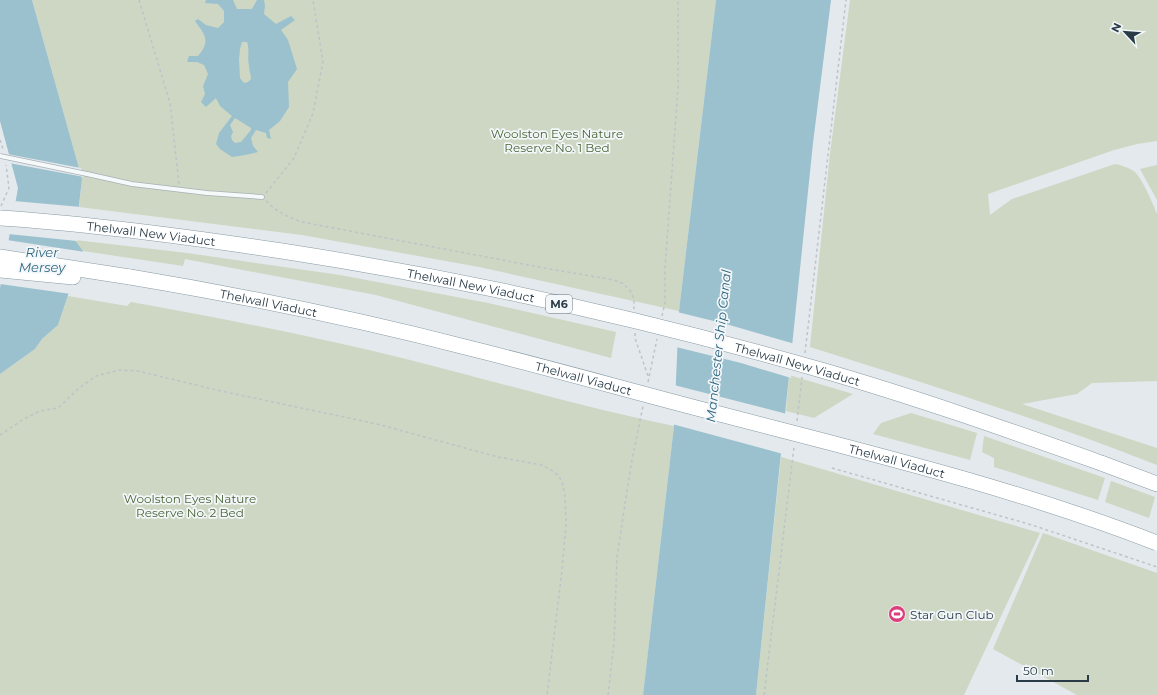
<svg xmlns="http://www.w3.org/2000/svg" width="1157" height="695" font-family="Montserrat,sans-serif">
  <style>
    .green { fill: #cdd7c3 }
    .water { fill: #9bc1cf; fill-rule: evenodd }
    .pier { fill: #e3e9ec }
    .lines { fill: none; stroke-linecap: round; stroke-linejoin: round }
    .service-casing { stroke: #a7b1b7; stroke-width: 5.5 }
    .motorway-casing { stroke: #899ba5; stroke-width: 16 }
    .path { stroke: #bdc4c8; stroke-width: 1.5; stroke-dasharray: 3 3; stroke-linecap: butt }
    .service { stroke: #f6f9fa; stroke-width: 4 }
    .motorway { stroke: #fff; stroke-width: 15 }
    .service-bridge-casing { stroke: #a7b1b7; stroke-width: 5.5; stroke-linecap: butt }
    .motorway-bridge-casing { stroke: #899ba5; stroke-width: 16; stroke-linecap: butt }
    .service-bridge { stroke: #f6f9fa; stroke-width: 4 }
    .motorway-bridge { stroke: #fff; stroke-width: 15 }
    .labels { text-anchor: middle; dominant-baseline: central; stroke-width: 3.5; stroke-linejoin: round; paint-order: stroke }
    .shield { fill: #f3f7f9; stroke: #66737c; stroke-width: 1 }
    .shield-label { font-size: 11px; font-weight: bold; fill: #293b47 }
    .park-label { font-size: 12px; fill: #496435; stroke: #f3f7f9 }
    .street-label { font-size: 12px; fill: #293b47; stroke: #f3f7f9 }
    .poi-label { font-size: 12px; fill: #293b47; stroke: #f3f7f9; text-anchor: start }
    .water-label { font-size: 13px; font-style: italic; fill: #2e667f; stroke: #f3f7f9 }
  </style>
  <rect width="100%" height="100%" fill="#e3e9ec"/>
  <path class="green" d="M 32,0 L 716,0 L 679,311 L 479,267 L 302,235 L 79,207 L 82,179 Z
    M 850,0 L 1157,0 L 1157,141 L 1137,144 L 1114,150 L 988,194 L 990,215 L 1012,199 L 1115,164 C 1121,165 1130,168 1135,172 C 1143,180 1153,204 1157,214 L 1157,381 L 1092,383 L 1077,394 L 1022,404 L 1157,448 L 1157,465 C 1043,420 927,384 810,347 L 830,154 Z
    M 1157,165 L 1157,200 L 1140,169 Z
    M 75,240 L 187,253 L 340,275 L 488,303 L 616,332 L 611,358 L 376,295 L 185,259 L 183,266 L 83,251 Z
    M 68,296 L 127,306 L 131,302 C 225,319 318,337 410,360 C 498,382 585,408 674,426 L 643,695 L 0,695 L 0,374 L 35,349 L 42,339 L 58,325 Z
    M 789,375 L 853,394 L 814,418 L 786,411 Z
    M 911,413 L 977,433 L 970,460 L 873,434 L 881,423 Z
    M 984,436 L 1105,478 L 1098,500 L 994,467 L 994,458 L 982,452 Z
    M 781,457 L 1040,533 L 964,695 L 756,695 Z
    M 1111,481 L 1155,497 L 1149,518 L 1105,502 Z
    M 1043,533 L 1157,573 L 1157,695 L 1077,695 L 993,649 Z"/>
  <path class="water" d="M 0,0 L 32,0 L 82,179 L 75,240 L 83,251 L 58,325 L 42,339 L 35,349 L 0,374 L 0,288 L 18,188 L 0,121 Z
    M 206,0 L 233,0 L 237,9 L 252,9 L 257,0 L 264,0 L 265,6 L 264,14 L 276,24 L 291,16 L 295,20 L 281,30 L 288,40 L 297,69 L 288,82 L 289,107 L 280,121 L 269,130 L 271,139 L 267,138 L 266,133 L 256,130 L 251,138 L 253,146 L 258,152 L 245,155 L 232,157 L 220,149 L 216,144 L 219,133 L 232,116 L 220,106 L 216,98 L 206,107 L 201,102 L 205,94 L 203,86 L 208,74 L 204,65 L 197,62 L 187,62 L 189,56 L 198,56 C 211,41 205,35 195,21 L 198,19 L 206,25 L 218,28 L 224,22 L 224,11 L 218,4 L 205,3 ZM 247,42 C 250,50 247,58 249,66 C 249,71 251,74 251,79 L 248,82 L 244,83 L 240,78 L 239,60 L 240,49 L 242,42 ZM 235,118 L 251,128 L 251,130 L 241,142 L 235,143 L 232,140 L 231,136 L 233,132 L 230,125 Z
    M 716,0 L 831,0 L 813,143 L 756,695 L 643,695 L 674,426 L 679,311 Z"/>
  <path class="pier" d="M 7,154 L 81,168 L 84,177 L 9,163 Z
    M 14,201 L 81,207 L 77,241 L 8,234 Z
    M 7,240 L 85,252 L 71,294 L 0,284 L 0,277 Z
    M 677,312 L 726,324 L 795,344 L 791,378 L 741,363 L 676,347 Z
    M 674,385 L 787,414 L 783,454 L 672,424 Z"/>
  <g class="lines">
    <g class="service-casing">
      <path id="service" d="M 87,174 L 132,184 L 207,193 L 262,197"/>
    </g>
    <g class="motorway-casing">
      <path id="motorway" d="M 0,257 L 130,277
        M 0,270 L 73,277
        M 1101,463 L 1157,484"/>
    </g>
    <path class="path" d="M 139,0 L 170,103 L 179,184
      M 0,140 L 3,149
      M 266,193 L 294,158 L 313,113 L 323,62 L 313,0
      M 266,201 C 277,212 288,217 302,222 L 555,270 L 614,280 L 624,284 L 631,292 L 634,299 L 634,309
      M 1,206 L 9,188 L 6,165
      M 662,316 L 665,303 L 665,268 L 678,87 L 678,0
      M 635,333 L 635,338 L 649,379
      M 805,353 L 846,0
      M 648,382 L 657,339
      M 797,421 L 802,377
      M 0,435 L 24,419 L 40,411 L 58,408 L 79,388 L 96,376 L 120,370 L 138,371 L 221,391 L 377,424 L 498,457 L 542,465 L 553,471 L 559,476 L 563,485 L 565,497 L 566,524 L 562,570 L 547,695
      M 832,468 L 1032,525 L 1157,567
      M 608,695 L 614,643 L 617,557 L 631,465 L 643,406
      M 764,695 L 794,447"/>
    <use href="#service" class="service"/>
    <use href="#motorway" class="motorway"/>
    <g class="service-bridge-casing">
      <path id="service-bridge" d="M 0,156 L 87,174"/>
    </g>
    <g class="motorway-bridge-casing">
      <g id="motorway-bridge">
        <path id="s1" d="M 0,218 C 95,224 189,237 282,251 C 464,279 644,319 821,370 C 915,397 1008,430 1101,463"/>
        <path id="s2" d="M 130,277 C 244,296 357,319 469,348 C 550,368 631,391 712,412 C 861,451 1013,487 1157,543"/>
      </g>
    </g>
    <use href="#service-bridge" class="service-bridge"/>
    <use href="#motorway-bridge" class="motorway-bridge"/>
  </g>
  <defs>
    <g id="stadium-disc" transform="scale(0.9)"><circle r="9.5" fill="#dc3e7c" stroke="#f3f7f9"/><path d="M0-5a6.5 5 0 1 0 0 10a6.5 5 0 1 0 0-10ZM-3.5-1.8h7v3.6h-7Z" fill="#fff"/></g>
  </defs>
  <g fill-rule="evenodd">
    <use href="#stadium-disc" x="897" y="614"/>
  </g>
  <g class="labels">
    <rect class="shield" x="546" y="295" width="26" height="18" rx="3"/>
    <g class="shield-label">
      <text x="559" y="304">M6</text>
    </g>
    <g class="park-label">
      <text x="557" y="133">Woolston Eyes Nature<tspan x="557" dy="14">Reserve No. 1 Bed</tspan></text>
      <text x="190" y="498">Woolston Eyes Nature<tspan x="190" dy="14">Reserve No. 2 Bed</tspan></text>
    </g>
    <g class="street-label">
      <text stroke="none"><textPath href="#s1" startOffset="152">Thelwall New Viaduct</textPath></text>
      <text stroke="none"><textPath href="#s1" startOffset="476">Thelwall New Viaduct</textPath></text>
      <text stroke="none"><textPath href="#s2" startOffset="141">Thelwall Viaduct</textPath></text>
      <text stroke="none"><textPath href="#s1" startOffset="812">Thelwall New Viaduct</textPath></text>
      <text stroke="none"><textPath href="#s2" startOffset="465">Thelwall Viaduct</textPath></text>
      <text stroke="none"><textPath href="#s2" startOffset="789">Thelwall Viaduct</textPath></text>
    </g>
    <g class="poi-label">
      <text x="910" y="614">Star Gun Club</text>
    </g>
    <g class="water-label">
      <text x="42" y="252">River<tspan x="42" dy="15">Mersey</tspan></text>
      <text transform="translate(718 346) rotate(-84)">Manchester Ship Canal</text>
    </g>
  </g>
  <g transform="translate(1125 32) rotate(296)" stroke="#f3f7f9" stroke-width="3" paint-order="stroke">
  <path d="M0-3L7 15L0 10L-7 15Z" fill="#293b47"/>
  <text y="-6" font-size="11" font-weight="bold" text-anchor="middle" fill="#293b47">N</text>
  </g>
  <path d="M1017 675v6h71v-6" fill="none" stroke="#293b47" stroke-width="2"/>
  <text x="1023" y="675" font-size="12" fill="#293b47" stroke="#f3f7f9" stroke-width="3" paint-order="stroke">50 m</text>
</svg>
